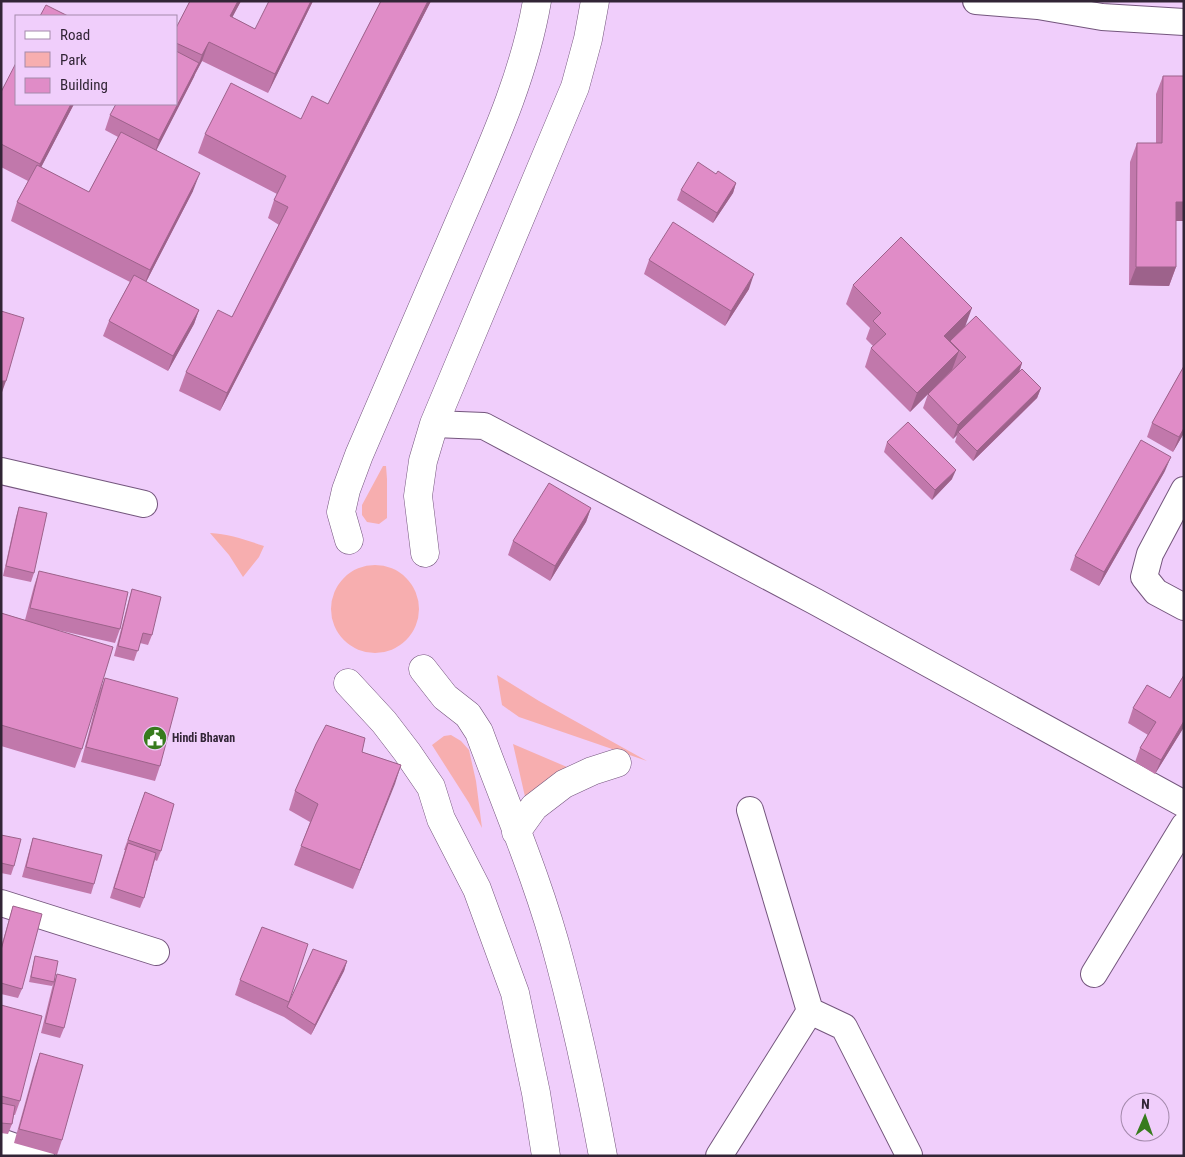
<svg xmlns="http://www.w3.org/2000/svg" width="1185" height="1157" font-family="'Roboto Condensed',sans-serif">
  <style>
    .green { fill: #f7aeaf }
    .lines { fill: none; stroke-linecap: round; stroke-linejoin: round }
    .minor-casing { stroke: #74567d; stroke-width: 28 }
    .major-casing { stroke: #74567d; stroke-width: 29 }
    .minor { stroke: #fff; stroke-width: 26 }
    .major { stroke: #fff; stroke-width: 28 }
    .wall { fill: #c178ab }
    .shaded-wall { fill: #9d628b }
    .building { fill: #e08cc7; stroke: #9d628b }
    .labels { text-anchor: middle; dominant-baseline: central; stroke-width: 5; stroke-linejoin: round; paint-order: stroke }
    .poi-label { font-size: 12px; font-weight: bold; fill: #322536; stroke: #f0cefb; text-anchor: start }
  </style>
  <rect width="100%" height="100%" fill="#f0cefb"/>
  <path class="green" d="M 383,466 L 386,466 L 387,479 L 387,518 L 379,524 L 367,522 L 362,515 L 362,505 Z
    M 210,533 C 229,534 246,540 264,546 L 259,557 L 243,577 L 229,555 Z
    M331 609a44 44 0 1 1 88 0a44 44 0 1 1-88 0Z
    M 497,675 L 539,701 L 647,761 L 519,717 L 502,705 Z
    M 451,735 L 461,741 L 469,750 L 476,781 L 482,828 L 469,803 L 432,745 L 444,736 Z
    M 513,744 L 567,767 L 526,801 Z"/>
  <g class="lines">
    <g class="minor-casing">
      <path id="minor" d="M 976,1 L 1038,6 L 1102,17 L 1184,22
        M 434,424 L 484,426 L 816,602 L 1184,804
        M 1,471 L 144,504
        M 1184,490 L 1150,554 L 1144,577 L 1156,592 L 1184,607
        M 750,810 L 810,1011 L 844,1027 L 909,1155
        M 1,903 L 156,952
        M 1094,974 L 1184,826
        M 1,1142 L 41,1156
        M 719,1156 L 810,1011"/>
    </g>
    <g class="major-casing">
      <path id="major" d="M 349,540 L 341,512 L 346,490 L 359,455 C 393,376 427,297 461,218 C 491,148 524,77 537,1
        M 425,553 L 418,496 L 423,461 L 434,424 L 575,87 L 588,39 L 595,1
        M 423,669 L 445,697 L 468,715 L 479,732 C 507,808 540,884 560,962 C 577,1026 591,1091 603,1156
        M 348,683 L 384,722 L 407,752 L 431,787 L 441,819 L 477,889 L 515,993 L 536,1093 L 546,1156
        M 516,832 L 534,807 L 564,784 L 592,771 L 617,763"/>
    </g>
    <use href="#minor" class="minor"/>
    <use href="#major" class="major"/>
  </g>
  <path class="wall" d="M 190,1 L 241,1 L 232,17 L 255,29 L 313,1 L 268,93 L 202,61 L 156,150 L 193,191 L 146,282 L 199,310 L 194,324 L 168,371 L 103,336 L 109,321 L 130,282 L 11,221 L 17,202 L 28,181 L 1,167 L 1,92 L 74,104 L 41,167 L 89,192 L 118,137 L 105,130 L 110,115 L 176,104 L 176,28 Z
    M 381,1 L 431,1 L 220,411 L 179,391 L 186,372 L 232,317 L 279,225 L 268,218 L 274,200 L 277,194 L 198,153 L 205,134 L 301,119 L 328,104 Z
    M 1163,76 L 1176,221 L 1176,267 L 1169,286 L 1129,285 L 1130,162 L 1137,143 L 1156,143 L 1156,94 Z
    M 716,174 L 736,183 L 733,193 L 713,223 L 677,200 L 681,190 Z
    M 649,260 L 749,289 L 725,326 L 644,274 Z
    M 853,285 L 965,326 L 1022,363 L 1019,373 L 1041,388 L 1037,398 L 973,461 L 955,442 L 957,435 L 953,439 L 923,408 L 928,394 L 910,412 L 865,367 L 871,348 L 873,346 L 866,339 L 870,328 L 846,304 Z
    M 1184,366 L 1184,433 L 1173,452 L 1147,437 L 1152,423 Z
    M 887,442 L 952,479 L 932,500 L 884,452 Z
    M 1165,471 L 1099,586 L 1070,570 L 1075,556 Z
    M 19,507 L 34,573 L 31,582 L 3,576 L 16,517 Z
    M 591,508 L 586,522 L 550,581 L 508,555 L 513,541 Z
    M 39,571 L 120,629 L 115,643 L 49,628 L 82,749 L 75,768 L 1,746 L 1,613 L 25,620 L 34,586 Z
    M 132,589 L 152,635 L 148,645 L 140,643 L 134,661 L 114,656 L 129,599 Z
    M 1184,675 L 1184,727 L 1155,774 L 1135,762 L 1140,748 L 1148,735 L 1128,723 L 1133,708 L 1170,698 Z
    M 105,678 L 160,766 L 155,781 L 81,762 L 99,693 Z
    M 362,752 L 401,765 L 353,889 L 294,865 L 310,822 L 289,810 L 295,791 Z
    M 145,792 L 161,851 L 157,861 L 155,860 L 144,898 L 140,908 L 110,898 L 125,850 L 124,850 Z
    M 1,835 L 14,866 L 11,875 L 1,873 Z
    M 33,838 L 94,884 L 91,894 L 22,877 L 30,848 Z
    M 13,906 L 22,989 L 18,998 L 1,994 L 1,947 L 10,916 Z
    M 35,956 L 54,982 L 52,986 L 29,982 Z
    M 347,961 L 344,971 L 311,1035 L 284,1017 L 235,995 L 240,980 L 289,1002 Z
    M 57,974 L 64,1028 L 60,1038 L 41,1033 L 53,984 Z
    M 1,1005 L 20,1101 L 15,1115 L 14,1115 L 12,1124 L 8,1134 L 1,1133 Z
    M 40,1053 L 62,1140 L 57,1155 L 14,1143 L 35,1067 Z"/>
  <path class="shaded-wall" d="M 238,1 L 241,1 L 223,35 L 230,16 Z
    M 311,1 L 313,1 L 268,93 L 275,74 Z
    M 428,1 L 431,1 L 220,411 L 227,393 Z
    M 209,42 L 202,61 L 195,74 L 202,55 Z
    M 199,63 L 194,77 L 154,155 L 159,140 Z
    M 71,104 L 74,104 L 33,183 L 40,164 Z
    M 200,173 L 193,191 L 143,288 L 150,270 Z
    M 736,183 L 733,193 L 713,223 L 717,213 Z
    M 1176,202 L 1184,202 L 1184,221 L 1169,221 Z
    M 1136,267 L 1176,267 L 1169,286 L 1129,285 Z
    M 754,274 L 749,289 L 725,326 L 731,311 Z
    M 972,308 L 965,327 L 950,341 L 949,342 L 944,336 Z
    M 199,310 L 194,324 L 168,371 L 173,356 Z
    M 959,351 L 952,370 L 910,412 L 917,393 Z
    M 1022,363 L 1017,378 L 958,432 L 957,435 L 953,439 L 958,425 Z
    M 1,381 L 6,381 L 1,395 Z
    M 1041,388 L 1037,398 L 973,461 L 977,451 Z
    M 1184,428 L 1184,433 L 1173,452 L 1179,437 Z
    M 1171,457 L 1165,471 L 1099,586 L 1104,572 Z
    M 956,470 L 952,479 L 932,500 L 935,490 Z
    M 591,508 L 586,522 L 550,581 L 555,566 Z
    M 1184,721 L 1184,727 L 1155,774 L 1161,760 Z
    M 401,765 L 395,784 L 353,889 L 360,870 Z
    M 347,961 L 344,971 L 311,1035 L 315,1025 Z"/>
  <path class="building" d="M 190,1 L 238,1 L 230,16 L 255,29 L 269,1 L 311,1 L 275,74 L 209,42 L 202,55 L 176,43 L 176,28 Z
    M 381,1 L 428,1 L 227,393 L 186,372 L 218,310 L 232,317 L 288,207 L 274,200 L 286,176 L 205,134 L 231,83 L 301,119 L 312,96 L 328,104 Z
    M 46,5 L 68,16 L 40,16 Z
    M 176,51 L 199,63 L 159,140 L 110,115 L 116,104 L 176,104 Z
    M 16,63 L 16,104 L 71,104 L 40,164 L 1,144 L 1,92 Z
    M 1163,76 L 1184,76 L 1184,202 L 1176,202 L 1176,267 L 1136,267 L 1137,143 L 1162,143 Z
    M 121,132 L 200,173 L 150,270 L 17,202 L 37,165 L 89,192 Z
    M 698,162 L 716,174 L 718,171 L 736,183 L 717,213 L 681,190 Z
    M 673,222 L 754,274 L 731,311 L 649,260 Z
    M 901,237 L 972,308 L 944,336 L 959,351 L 917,393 L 871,348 L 886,334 L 873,321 L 881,313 L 853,285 Z
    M 134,275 L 199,310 L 173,356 L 109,321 Z
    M 1,311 L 24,318 L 6,381 L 1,381 Z
    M 976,316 L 1022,363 L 958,425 L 928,394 L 966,357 L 950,341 Z
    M 1184,366 L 1184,428 L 1179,437 L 1152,423 Z
    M 1022,369 L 1041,388 L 977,451 L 958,432 Z
    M 908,422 L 956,470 L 935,490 L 887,442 Z
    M 1141,440 L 1171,457 L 1104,572 L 1075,556 Z
    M 549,483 L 591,508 L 555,566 L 513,541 Z
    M 19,507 L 47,513 L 34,573 L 6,566 Z
    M 39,571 L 128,592 L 120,629 L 30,608 Z
    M 132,589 L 161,597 L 152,635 L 143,633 L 138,651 L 118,646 Z
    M 1,613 L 113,647 L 82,749 L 1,725 Z
    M 1184,675 L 1184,721 L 1161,760 L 1140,748 L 1156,722 L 1133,708 L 1147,685 L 1170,698 Z
    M 105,678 L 178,698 L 160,766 L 86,747 Z
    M 326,725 L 365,738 L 362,752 L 401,765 L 360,870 L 301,846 L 318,804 L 295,791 L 316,744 Z
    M 145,792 L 174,804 L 161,851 L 128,840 Z
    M 1,835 L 21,839 L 14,866 L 1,863 Z
    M 33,838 L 102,855 L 94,884 L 26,867 Z
    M 128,843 L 156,853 L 144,898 L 114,888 Z
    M 13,906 L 42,914 L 22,989 L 1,983 L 1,950 Z
    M 262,927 L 308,944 L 289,1002 L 240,980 Z
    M 313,949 L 347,961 L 315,1025 L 287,1007 Z
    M 35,956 L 58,961 L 54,982 L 31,977 Z
    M 57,974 L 76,979 L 64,1028 L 45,1023 Z
    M 1,1005 L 42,1016 L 20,1101 L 1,1096 Z
    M 40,1053 L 83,1065 L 62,1140 L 19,1129 Z
    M 1,1103 L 15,1106 L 12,1124 L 1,1123 Z"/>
  <defs>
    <g id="civic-disc" transform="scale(1.25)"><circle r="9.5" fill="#377b1d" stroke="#f0cefb"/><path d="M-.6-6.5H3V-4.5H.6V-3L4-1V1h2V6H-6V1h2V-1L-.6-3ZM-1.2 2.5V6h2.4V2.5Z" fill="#fff"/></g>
  </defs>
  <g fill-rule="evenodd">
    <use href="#civic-disc" x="155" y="738"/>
  </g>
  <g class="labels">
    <g class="poi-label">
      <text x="172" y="738">Hindi Bhavan</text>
    </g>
  </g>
  <rect width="1185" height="1157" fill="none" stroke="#322536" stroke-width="5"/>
  <rect x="15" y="15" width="162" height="90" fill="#f0cefb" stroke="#a48aac"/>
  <rect x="25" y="31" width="25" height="8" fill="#ffffff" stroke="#a48aac"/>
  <text x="60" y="40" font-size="15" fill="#322536">Road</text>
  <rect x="25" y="52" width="25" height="15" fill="#f7aeaf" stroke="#a48aac"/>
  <text x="60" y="65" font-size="15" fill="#322536">Park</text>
  <rect x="25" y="78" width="25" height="15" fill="#e08cc7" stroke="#a48aac"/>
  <text x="60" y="90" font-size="15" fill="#322536">Building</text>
  <g transform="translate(1145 1117) rotate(2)"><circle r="24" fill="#f0cefb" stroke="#a48aac"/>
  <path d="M0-4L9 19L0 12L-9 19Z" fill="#377b1d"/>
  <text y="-8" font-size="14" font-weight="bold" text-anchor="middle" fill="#322536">N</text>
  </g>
</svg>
